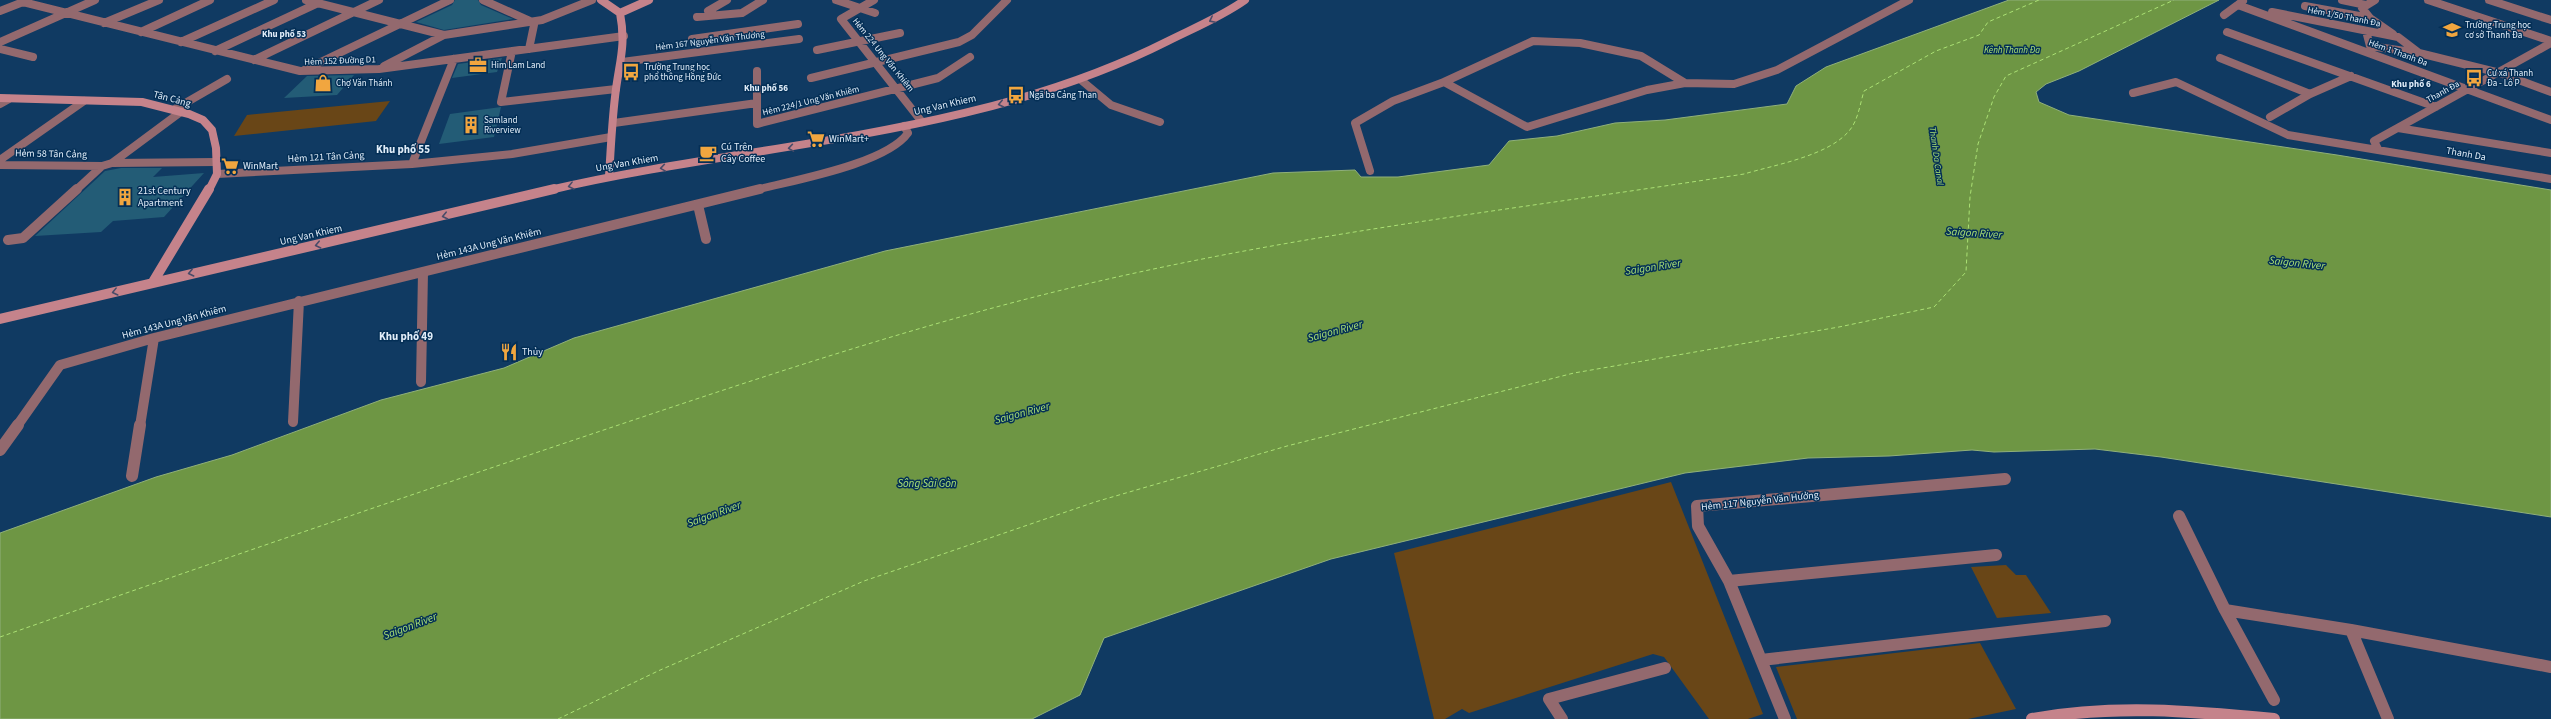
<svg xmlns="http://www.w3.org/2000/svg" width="2551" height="719" font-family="'Source Sans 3',sans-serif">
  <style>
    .green { fill: #694617 }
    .water { fill: #6e9644; stroke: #90b07a }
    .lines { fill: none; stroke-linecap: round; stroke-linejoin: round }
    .ferry { stroke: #abe174; stroke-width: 1; stroke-dasharray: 4 3; stroke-linecap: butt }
    .building { fill: #235c76 }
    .street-far2 { stroke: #93696e; stroke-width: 8 }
    .street-far1 { stroke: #93696e; stroke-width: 10 }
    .street { stroke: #93696e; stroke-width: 12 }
    .secondary-far2 { stroke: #c5838b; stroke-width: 8 }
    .secondary-far1 { stroke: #c5838b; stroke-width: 10 }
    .secondary { stroke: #c5838b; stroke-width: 12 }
    .oneway { stroke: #484c69 }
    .labels { text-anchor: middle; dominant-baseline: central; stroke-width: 3; stroke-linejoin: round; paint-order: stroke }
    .far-street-label { font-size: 9px; fill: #e1edf9; stroke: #042f56 }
    .far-poi-label { font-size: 9px; fill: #e1edf9; stroke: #042f56; text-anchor: start }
    .far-neighbourhood-label { font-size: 9px; font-weight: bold; fill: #e1edf9; stroke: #042f56 }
    .far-water-label { font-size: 9px; font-style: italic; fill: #abe174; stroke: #042f56 }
    .street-label { font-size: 10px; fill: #e1edf9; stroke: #042f56 }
    .poi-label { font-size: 10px; fill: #e1edf9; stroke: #042f56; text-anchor: start }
    .neighbourhood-label { font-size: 11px; font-weight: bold; fill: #e1edf9; stroke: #042f56 }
    .water-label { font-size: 11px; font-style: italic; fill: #abe174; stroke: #042f56 }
  </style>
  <rect width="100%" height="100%" fill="#103a62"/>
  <path class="green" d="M 390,101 L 376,121 L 234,136 L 247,115 Z
    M 1671,482 L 1763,714 L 1748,719 L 1709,719 L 1664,657 L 1653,654 L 1469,713 L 1462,709 L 1445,719 L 1434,719 L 1394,553 Z
    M 2006,565 L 2016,575 L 2026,575 L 2051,613 L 1997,618 L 1971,567 Z
    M 1980,643 L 2016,709 L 1968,719 L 1797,719 L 1776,667 Z"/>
  <path class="water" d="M 2009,0 L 2219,0 L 2079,71 L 2046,84 L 2036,92 L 2039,102 L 2069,115 L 2337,155 L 2551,190 L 2551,517 L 2161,457 L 2095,449 L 1994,452 L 1972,450 L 1889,456 L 1808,458 L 1685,473 L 1331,559 L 1104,638 L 1080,695 L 1032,719 L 0,719 L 0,533 L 156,477 L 232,455 L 381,400 L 504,368 L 574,338 L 885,251 L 1273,173 L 1355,170 L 1361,177 L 1398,177 L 1489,165 L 1509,141 L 1557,136 L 1615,123 L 1665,120 L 1787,104 L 1796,86 L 1826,67 Z"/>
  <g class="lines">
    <path class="ferry" d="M 0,637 C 186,572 372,508 559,445 C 723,390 886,334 1054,292 C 1281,235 1514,210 1744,174 C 1774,165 1828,156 1849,131 C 1858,121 1860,104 1864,91 L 1936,51 L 1979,35 L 1988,22 L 2039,0
      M 558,719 L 658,671 L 864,581 L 1095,502 L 1287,446 L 1574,373 L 1839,327 L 1934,307 L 1966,272 L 1970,197 L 1978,144 L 1994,97 L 2006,76 L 2174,0"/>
  </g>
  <path class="building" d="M 455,0 L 478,0 L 481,5 L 513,19 L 444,30 L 416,22 L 452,5 Z
    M 502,58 L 497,72 L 452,78 L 458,64 Z
    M 354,75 L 337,95 L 284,98 L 307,76 Z
    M 501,107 L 494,137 L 439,144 L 450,114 Z
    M 121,168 L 162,168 L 153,177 L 204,173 L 164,217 L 113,221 L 101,232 L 35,236 L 105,171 Z"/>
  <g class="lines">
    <path class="street-far2" d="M 306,0 L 444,35
      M 483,0 L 532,22 L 534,25 L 529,49
      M 836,0 L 875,13
      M 874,0 L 841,19 L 922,122
      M 2342,0 L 2366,5
      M 2375,0 L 2362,8 L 2370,18 L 2393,34
      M 2428,0 L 2551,41
      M 2489,0 L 2551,20
      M 2238,5 L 2551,120
      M 2305,6 L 2370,18
      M 0,11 L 23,2 L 300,71 L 379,69 L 624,36
      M 708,11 L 727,0
      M 2272,12 L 2398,37 L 2419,53 L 2500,73 L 2551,92
      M 2224,15 L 2243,1
      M 697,17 L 742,13 L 763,0
      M 104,23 L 159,0
      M 2366,31 L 2370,46 L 2419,53
      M 141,32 L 210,0
      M 2227,32 L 2436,107
      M 692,39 L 798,24
      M 0,42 L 95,0
      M 181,42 L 274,0
      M 0,49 L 33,57
      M 817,50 L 900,33
      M 215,51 L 318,3
      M 512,51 L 501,102 L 616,89
      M 2220,58 L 2310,94
      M 454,59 L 412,164 L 512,154 L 611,137
      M 254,60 L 379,0
      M 622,62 L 799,39
      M 384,66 L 444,35 L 542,20 L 592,0
      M 304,70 L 450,0
      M 757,71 L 757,124 L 938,78 L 970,57
      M 811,78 L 959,42 L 972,35 L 1007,0
      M 1081,80 L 1111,105 L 1160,122
      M 1444,82 L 1533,41 L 1580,43 L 1641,56 L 1685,83
      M 2133,93 L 2176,82 L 2288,135 L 2551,179
      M 0,104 L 9,99
      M 175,109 L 227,79
      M 2270,117 L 2310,94 L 2351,76
      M 614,123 L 757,103
      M 2398,128 L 2551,153
      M 2378,149 L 2374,141 L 2551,43
      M 0,160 L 84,101
      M 112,163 L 216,162
      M 0,165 L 102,166
      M 1370,171 L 1355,123 L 1393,101 L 1444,82 L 1527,127 L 1647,90 L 1685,83 L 1734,84 L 1777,70 L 1909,0
      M 217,174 L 412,164
      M 76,190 L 102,166 L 112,163 L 182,111
      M 756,190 C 794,180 886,164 908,133 L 904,126"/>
    <path class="street-far1" d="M 698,205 L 706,239
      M 8,240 L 23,238 L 77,189
      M 421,382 L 423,272
      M 293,422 L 299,301
      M 17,426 L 60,365 L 154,338 L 760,189
      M 140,426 L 154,338"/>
    <path class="street" d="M 0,450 L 18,425
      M 132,476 L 140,425
      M 2179,516 L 2225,610 L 2274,700
      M 1729,581 L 1996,555
      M 2225,610 L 2351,630 L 2551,667
      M 2351,630 L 2388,719
      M 1761,660 L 2105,621
      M 1562,719 L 1549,699 L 1665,668
      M 1785,719 L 1729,581 L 1698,526 L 1697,506 L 2005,479"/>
    <path class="secondary-far2" d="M 601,0 L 620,13 C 626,45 620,59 616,89 C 612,118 611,147 609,176
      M 620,13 L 649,0
      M 0,98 L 142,102 L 189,114 L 203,120 L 212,130 L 216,148 L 217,174 L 209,190
      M 550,190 C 756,142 976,138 1168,41 C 1194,28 1221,17 1245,0"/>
    <path class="secondary-far1" d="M 153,282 L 209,189
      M 0,319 L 554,189"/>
    <path class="secondary" d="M 2032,719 C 2113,704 2193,711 2274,719"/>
  </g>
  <defs><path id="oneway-chevron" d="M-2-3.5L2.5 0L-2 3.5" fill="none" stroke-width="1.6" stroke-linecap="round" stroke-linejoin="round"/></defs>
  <g class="oneway">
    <use href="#oneway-chevron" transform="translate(1212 20) rotate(153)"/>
    <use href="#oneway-chevron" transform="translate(1001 104) rotate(168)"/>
    <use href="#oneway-chevron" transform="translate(791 148) rotate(171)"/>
    <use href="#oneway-chevron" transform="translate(663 168) rotate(171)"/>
    <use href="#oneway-chevron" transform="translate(571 186) rotate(166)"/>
    <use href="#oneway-chevron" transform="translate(445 216) rotate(167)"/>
    <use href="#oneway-chevron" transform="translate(318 245) rotate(167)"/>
    <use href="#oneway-chevron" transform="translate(191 273) rotate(167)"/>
    <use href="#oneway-chevron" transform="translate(115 292) rotate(166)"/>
  </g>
  <defs>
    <g id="school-bare" transform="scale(1.38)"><path d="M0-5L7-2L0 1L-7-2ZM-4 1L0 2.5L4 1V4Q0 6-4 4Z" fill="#f1a63f" stroke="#042f56" stroke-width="2.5" paint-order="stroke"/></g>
    <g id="office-bare" transform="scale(1.38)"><path d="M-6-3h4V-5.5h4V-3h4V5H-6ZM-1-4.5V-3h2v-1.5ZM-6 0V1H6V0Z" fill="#f1a63f" stroke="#042f56" stroke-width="2.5" paint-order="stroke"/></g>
    <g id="bus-bare" transform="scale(1.38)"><path d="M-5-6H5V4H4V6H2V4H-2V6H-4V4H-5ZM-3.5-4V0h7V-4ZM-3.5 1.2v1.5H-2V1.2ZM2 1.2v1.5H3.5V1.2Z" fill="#f1a63f" stroke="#042f56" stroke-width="2.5" paint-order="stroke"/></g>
    <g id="shop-bare" transform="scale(1.38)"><path d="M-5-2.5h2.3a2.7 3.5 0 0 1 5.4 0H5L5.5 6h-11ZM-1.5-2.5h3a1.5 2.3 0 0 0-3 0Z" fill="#f1a63f" stroke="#042f56" stroke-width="2.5" paint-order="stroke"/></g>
    <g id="building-bare" transform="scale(1.38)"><path d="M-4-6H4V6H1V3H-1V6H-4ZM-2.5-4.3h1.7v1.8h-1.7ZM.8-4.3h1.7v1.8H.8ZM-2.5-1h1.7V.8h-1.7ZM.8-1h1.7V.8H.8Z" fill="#f1a63f" stroke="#042f56" stroke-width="2.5" paint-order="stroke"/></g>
    <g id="supermarket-bare" transform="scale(1.38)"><path d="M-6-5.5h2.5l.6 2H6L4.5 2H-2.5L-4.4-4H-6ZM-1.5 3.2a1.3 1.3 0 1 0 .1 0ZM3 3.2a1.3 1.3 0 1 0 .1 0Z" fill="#f1a63f" stroke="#042f56" stroke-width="2.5" paint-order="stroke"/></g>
    <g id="cafe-bare" transform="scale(1.38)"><path d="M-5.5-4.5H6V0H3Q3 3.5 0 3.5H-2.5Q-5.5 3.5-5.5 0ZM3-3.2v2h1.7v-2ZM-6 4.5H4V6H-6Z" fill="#f1a63f" stroke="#042f56" stroke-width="2.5" paint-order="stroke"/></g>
    <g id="restaurant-bare" transform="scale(1.38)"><path d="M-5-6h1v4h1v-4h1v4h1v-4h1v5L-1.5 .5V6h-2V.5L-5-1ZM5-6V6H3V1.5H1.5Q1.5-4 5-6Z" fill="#f1a63f" stroke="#042f56" stroke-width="2.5" paint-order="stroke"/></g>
  </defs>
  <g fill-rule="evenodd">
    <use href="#school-bare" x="2452" y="30"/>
    <use href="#office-bare" x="478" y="65"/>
    <use href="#bus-bare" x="631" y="72"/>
    <use href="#bus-bare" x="2474" y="78"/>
    <use href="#shop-bare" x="323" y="83"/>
    <use href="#bus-bare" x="1016" y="95"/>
    <use href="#building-bare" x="471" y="125"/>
    <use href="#supermarket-bare" x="816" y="139"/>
    <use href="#cafe-bare" x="708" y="153"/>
    <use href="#supermarket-bare" x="230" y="166"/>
    <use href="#building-bare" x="125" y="197"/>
    <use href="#restaurant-bare" x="509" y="352"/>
  </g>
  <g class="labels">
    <g class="far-street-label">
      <text transform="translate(2344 17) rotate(11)">Hẻm 1/50 Thanh Đa</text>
      <text transform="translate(710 41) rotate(-7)">Hẻm 167 Nguyễn Văn Thương</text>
      <text transform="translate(2398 53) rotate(20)">Hẻm 1 Thanh Đa</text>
      <text transform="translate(883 55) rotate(51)">Hẻm 224 Ung Văn Khiêm</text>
      <text transform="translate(340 61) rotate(-2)">Hẻm 152 Đường D1</text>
      <text transform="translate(2443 92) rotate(-29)">Thanh Đa</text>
      <text transform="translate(811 101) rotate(-14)">Hẻm 224/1 Ung Văn Khiêm</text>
    </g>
    <g class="far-poi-label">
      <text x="2465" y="25">Trường Trung học<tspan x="2465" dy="10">cơ sở Thanh Đa</tspan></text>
      <text x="491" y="65">Him Lam Land</text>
      <text x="644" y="67">Trường Trung học<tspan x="644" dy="10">phổ thông Hồng Đức</tspan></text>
      <text x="2487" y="73">Cư xá Thanh<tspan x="2487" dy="10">Đa - Lô P</tspan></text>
      <text x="336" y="83">Chợ Văn Thánh</text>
      <text x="1029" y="95">Ngã ba Cảng Than</text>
      <text x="484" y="120">Samland<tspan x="484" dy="10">Riverview</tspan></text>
    </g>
    <g class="far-neighbourhood-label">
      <text x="284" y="34">Khu phố 53</text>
      <text x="2411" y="84">Khu phố 6</text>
      <text x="766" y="88">Khu phố 56</text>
    </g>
    <g class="far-water-label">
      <text x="2012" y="50">Kênh Thanh Đa</text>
      <text transform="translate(1936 156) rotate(82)">Thanh Da Canal</text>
    </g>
    <g class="street-label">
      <text transform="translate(172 99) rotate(15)">Tân Cảng</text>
      <text transform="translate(945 105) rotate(-13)">Ung Van Khiem</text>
      <text transform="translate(51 154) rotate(1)">Hẻm 58 Tân Cảng</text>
      <text transform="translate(2466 154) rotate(10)">Thanh Da</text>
      <text transform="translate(326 157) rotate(-3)">Hẻm 121 Tân Cảng</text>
      <text transform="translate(627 163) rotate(-10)">Ung Van Khiem</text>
      <text transform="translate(311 235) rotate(-13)">Ung Van Khiem</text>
      <text transform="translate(489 244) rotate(-14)">Hẻm 143A Ung Văn Khiêm</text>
      <text transform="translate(174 322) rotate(-15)">Hẻm 143A Ung Văn Khiêm</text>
      <text transform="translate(1760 501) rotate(-6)">Hẻm 117 Nguyễn Văn Hưởng</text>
    </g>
    <g class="poi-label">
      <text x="829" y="139">WinMart+</text>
      <text x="721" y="147">Cú Trên<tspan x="721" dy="12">Cây Coffee</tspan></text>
      <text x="243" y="166">WinMart</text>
      <text x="138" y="191">21st Century<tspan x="138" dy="12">Apartment</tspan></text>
      <text x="522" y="352">Thủy</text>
    </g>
    <g class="neighbourhood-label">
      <text x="403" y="149">Khu phố 55</text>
      <text x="406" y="336">Khu phố 49</text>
    </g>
    <g class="water-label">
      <text transform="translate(1974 233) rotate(4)">Saigon River</text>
      <text transform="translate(2297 263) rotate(6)">Saigon River</text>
      <text transform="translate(1653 267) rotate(-9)">Saigon River</text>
      <text transform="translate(1335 331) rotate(-15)">Saigon River</text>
      <text transform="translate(1022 413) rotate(-15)">Saigon River</text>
      <text x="927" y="483">Sông Sài Gòn</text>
      <text transform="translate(714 514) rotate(-20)">Saigon River</text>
      <text transform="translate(410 626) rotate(-21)">Saigon River</text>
    </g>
  </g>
</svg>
